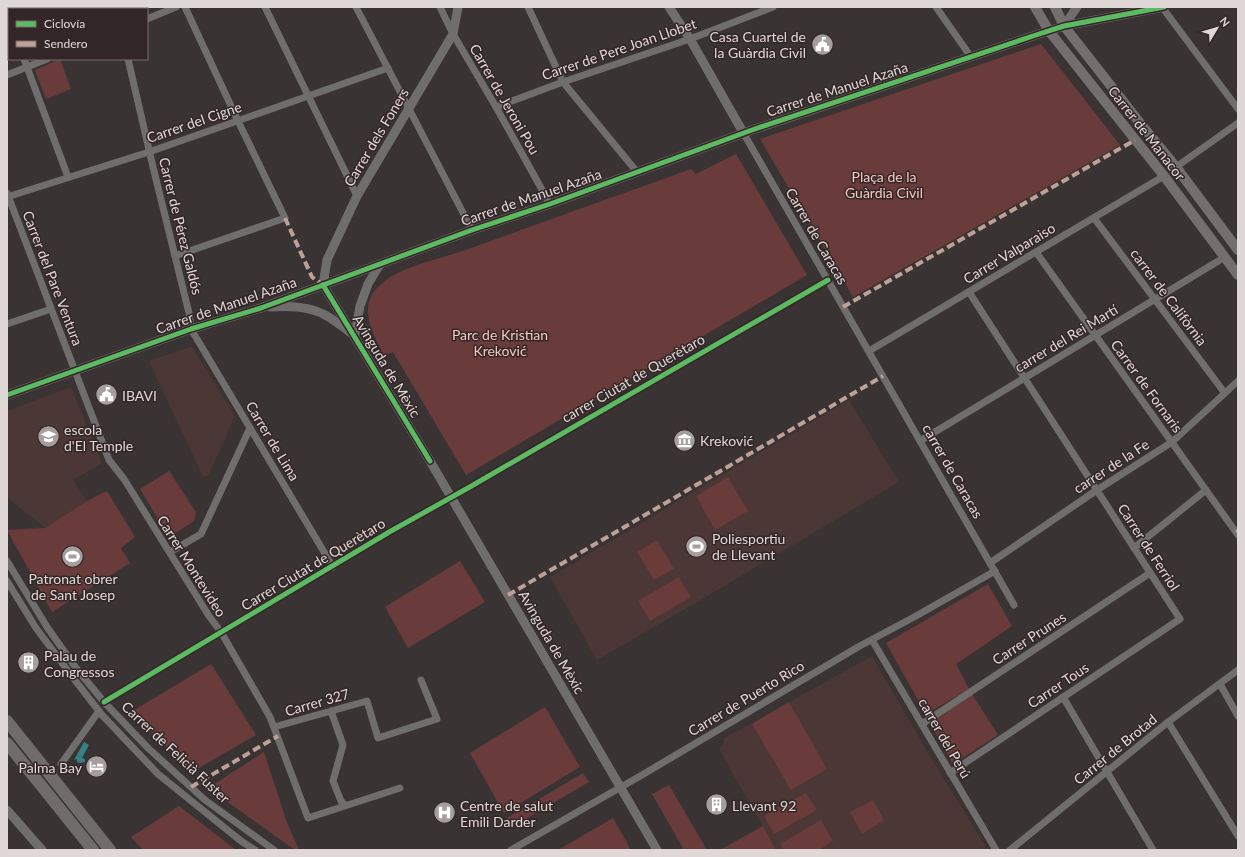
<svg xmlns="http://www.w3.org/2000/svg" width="1245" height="857" font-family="Lato,sans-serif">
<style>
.built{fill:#4a3736}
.green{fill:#693c3b}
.water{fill:#358184}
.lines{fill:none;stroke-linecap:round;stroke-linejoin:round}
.minor{stroke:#706d6d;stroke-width:7}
.tertiary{stroke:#706d6d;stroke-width:9}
.secondary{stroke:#736f6f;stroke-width:10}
.trunk{stroke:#706c6c;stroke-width:12}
.quiet{stroke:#bda197;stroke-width:4;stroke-dasharray:8 4;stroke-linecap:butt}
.cycleway-casing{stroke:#332626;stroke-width:8}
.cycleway{stroke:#5cba63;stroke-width:5}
.labels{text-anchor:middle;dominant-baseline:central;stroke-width:3;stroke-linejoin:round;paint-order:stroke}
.poi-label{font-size:14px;fill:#e0d7d7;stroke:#332626;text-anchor:start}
.street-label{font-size:14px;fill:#e0d7d7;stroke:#332626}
.park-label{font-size:14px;fill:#f5c8c5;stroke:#332626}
</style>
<rect width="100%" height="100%" fill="#3a3333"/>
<g class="built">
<polygon points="190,347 192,347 235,416 208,476 203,477 149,361"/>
<polygon points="71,387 102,463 73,480 87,501 45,528 7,497 7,411"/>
<polygon points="849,400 899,482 699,601 597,660 550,577"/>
<polygon points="872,656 928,753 988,850 776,850 719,749 724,743 723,739"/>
</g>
<g class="green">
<polygon points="12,7 105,7 106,9 13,9"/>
<polygon points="1041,44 1120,145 853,297 760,139"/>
<polygon points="60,59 71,89 46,99 35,70"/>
<path d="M736,154l71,121 -341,200 -73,-123 -9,4c-9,-19 -24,-43 -11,-63 6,-9 19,-18 29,-22 23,-10 48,-15 72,-24 72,-26 145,-52 217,-78l5,5z"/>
<polygon points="169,471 196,512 194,521 169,537 140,489"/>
<polygon points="728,477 748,511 715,530 696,496"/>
<polygon points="107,491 135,537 121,548 130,563 52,612 7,530 45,528 87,501"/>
<polygon points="657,540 674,569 654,580 637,552"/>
<polygon points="460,561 485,602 408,648 385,607"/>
<polygon points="679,577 691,597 650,621 638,601"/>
<polygon points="988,584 1012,626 956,664 969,689 926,714 886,643"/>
<polygon points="211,664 256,735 192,772 131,712"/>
<polygon points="972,694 998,735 953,764 930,724"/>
<polygon points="789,702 827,769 791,790 752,724"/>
<polygon points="545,707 580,767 504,813 470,753"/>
<polygon points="264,752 286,820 299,850 295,850 208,788"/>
<polygon points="583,773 589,782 512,827 507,818"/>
<polygon points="669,785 707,850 684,850 652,794"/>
<polygon points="806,793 817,810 774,834 764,816"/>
<polygon points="873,800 884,820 862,834 850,812"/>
<polygon points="179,806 236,850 143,850 131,837"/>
<polygon points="613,818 631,850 558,850"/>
<polygon points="821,820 833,841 819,850 784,850 780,844"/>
<polygon points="763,826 776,850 720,850"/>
</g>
<polygon class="water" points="84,742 89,745 82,758 85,759 85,762 80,763 77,762 77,759 74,760"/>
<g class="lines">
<g class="minor">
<polyline points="117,7 117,9"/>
<polyline points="265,7 357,196"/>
<polyline points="356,7 472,230"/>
<polyline points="440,7 453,34 496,107 550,204"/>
<polyline points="528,7 563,82 637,172"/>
<polyline points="936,7 971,57"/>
<polyline points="1162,7 1238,109"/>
<polyline points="7,12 9,18"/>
<polyline points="147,19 176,7"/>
<polyline points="24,59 68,177"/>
<polyline points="128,59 153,167 189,313 191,329 333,567"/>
<polyline points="7,75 47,59"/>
<polyline points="496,107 563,82 690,39 773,7"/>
<polyline points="744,134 1014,605"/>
<polyline points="1176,167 1238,123"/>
<polyline points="7,193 109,460 124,479 209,616 221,632 270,717 308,818 400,788"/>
<polyline points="7,197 149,152 388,68"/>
<polyline points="1094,218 1224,392"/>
<polyline points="1036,252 1238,535"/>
<polyline points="175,256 285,218 238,121 185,7"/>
<polyline points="7,324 51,309"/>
<polyline points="869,351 1164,176"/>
<polyline points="920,441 1225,257"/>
<polyline points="1134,548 1206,490"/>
<polyline points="170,552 201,534 250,428"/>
<polyline points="7,561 47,627 76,668 104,702 148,748 205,800 274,850"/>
<polyline points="990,563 1097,490 1172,442 1238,381"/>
<polyline points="7,581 36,628 74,679 102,715 158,774 241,841 255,850"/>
<polyline points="872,640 996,850"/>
<polyline points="1220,684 1238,716"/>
<polyline points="1063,697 1153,850"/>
<polyline points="104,702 391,531 468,488 828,280"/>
<polyline points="331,711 343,745 333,781 341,801 345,805"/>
<polyline points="1168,722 1238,836"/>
<polyline points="922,724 1150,573"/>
<polyline points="274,727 367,701 378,738 437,719 421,680"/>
<polyline points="61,764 99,711"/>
<polyline points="950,773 1180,619 969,292"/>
<polyline points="511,850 642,775 858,647 916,616 995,571"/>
<polyline points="1010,850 1168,722 1238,670"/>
</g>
<g class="tertiary">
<polyline points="669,7 690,39 744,134"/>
<polyline points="1064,26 1077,7"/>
<polyline points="323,285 430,461 657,850"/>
<polyline points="323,285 327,260 357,196 453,34 458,7"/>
<path d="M270,307c20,-1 40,-1 57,9 8,5 16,11 23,16"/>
<polyline points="355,335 360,306 368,284 380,264"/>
<polyline points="7,395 191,329 261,308 472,230 550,204 752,130 1039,34 1064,26 1164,7"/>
<polyline points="7,810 42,850"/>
</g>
<g class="secondary">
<polyline points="1035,7 1049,31 1164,176 1238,275"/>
<polyline points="1055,7 1064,26 1140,123 1176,167 1238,250"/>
</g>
<g class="trunk">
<polyline points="7,721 110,850"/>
<polyline points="7,743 93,850"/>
</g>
<g class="quiet">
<polyline points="285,218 312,277 323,285"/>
<polyline points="843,307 1135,140"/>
<polyline points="1236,532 1238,531"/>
<polyline points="508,595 883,376"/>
<polyline points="191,787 278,736"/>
</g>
<defs>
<g id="cycleway">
<polyline points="323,285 430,461"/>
<polyline points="7,395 191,329 261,308 472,230 550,204 752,130 1039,34 1064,26 1164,7"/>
<polyline points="104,702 391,531 468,488 828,280"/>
</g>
</defs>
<use href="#cycleway" class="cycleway-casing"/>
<use href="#cycleway" class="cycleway"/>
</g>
<defs>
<symbol id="civic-disc" viewBox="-11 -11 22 22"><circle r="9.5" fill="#a69e9e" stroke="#332626"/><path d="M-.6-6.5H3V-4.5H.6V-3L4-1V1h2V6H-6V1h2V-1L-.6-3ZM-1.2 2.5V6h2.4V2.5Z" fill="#fff"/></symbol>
<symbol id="school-disc" viewBox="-11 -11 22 22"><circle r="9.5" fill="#a69e9e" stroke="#332626"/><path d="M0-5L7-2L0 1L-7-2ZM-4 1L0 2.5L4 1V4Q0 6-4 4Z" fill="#fff"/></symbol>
<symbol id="museum-disc" viewBox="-11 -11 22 22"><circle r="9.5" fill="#a69e9e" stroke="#332626"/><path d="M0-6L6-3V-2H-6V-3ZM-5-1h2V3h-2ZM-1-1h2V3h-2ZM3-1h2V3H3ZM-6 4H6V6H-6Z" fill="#fff"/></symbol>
<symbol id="stadium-disc" viewBox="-11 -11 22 22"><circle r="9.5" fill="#a69e9e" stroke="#332626"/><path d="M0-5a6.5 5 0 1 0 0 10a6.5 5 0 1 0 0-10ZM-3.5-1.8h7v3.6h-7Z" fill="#fff"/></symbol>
<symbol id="building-disc" viewBox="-11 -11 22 22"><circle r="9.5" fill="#a69e9e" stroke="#332626"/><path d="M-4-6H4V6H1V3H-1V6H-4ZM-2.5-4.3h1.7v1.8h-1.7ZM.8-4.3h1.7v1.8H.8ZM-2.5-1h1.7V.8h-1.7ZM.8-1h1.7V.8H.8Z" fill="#fff"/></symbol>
<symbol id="hotel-disc" viewBox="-11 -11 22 22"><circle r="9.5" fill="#a69e9e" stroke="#332626"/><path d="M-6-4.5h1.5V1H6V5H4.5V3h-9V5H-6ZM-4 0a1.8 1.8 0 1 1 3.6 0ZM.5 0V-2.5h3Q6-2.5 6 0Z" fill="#fff"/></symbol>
<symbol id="hospital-disc" viewBox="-11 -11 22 22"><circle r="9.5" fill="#a69e9e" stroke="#332626"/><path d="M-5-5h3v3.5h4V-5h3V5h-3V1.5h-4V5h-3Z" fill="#fff"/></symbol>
</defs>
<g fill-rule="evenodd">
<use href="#civic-disc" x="810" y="32" width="25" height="25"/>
<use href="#civic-disc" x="94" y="382" width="25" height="25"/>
<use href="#school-disc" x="36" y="424" width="25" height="25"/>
<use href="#museum-disc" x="672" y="428" width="25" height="25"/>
<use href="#stadium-disc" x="684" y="534" width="25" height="25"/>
<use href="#stadium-disc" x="60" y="544" width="25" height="25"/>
<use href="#building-disc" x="16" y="650" width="25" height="25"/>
<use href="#hotel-disc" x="84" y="754" width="25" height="25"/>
<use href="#building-disc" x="704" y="792" width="25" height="25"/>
<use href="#hospital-disc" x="432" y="800" width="25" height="25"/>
</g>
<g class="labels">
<g class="poi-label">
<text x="806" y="36" text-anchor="end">Casa Cuartel de<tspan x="806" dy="16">la Guàrdia Civil</tspan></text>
<text x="122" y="395">IBAVI</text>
<text x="64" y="429">escola<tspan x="64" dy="16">d'El Temple</tspan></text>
<text x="700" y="440">Kreković</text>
<text x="712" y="538">Poliesportiu<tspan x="712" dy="16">de Llevant</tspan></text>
<text x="73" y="578" text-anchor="middle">Patronat obrer<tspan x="73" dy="16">de Sant Josep</tspan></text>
<text x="44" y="655">Palau de<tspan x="44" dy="16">Congressos</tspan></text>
<text x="82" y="767" text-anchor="end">Palma Bay</text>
<text x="460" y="805">Centre de salut<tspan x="460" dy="16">Emili Darder</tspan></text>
<text x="732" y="805">Llevant 92</text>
</g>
<g class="street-label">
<text transform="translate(619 49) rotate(-19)">Carrer de Pere Joan Llobet</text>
<text transform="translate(837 89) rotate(-18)">Carrer de Manuel Azaña</text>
<text transform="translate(505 99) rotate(60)">Carrer de Jeroni Pou</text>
<text transform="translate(194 122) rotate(-19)">Carrer del Cigne</text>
<text transform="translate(1147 133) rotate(52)">Carrer de Manacor</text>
<text transform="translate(376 137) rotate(-59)">Carrer dels Foners</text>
<text transform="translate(531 197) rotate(-19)">Carrer de Manuel Azaña</text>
<text transform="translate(181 226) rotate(76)">Carrer de Pérez Galdós</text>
<text transform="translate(817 236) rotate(60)">Carrer de Caracas</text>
<text transform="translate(1009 253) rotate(-31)">Carrer Valparaiso</text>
<text transform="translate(53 278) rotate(69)">Carrer del Pare Ventura</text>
<text transform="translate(1169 297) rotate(53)">carrer de Califòrnia</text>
<text transform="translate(226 305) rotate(-19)">Carrer de Manuel Azaña</text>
<text transform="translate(1066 338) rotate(-31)">carrer del Rei Martí</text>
<text transform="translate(387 366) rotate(59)">Avinguda de Mèxic</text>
<text transform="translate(633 378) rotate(-30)">carrer Ciutat de Querètaro</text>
<text transform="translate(1147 386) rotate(54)">Carrer de Fornaris</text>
<text transform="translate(273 441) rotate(59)">Carrer de Lima</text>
<text transform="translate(1111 466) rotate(-33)">carrer de la Fe</text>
<text transform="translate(953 471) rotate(60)">carrer de Caracas</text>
<text transform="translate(1149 547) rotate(57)">Carrer de Ferriol</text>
<text transform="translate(313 564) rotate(-31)">Carrer Ciutat de Querètaro</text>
<text transform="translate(192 566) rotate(58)">Carrer Montevideo</text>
<text transform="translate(1029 638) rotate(-33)">Carrer Prunes</text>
<text transform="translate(552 642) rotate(60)">Avinguda de Mèxic</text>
<text transform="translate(1058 685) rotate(-34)">Carrer Tous</text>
<text transform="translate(746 698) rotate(-31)">Carrer de Puerto Rico</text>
<text transform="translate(317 702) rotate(-16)">Carrer 327</text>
<text transform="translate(945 738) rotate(60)">carrer del Perú</text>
<text transform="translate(1115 749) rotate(-39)">Carrer de Brotad</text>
<text transform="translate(176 752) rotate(43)">Carrer de Felicià Fuster</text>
</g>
<g class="park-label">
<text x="884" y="176">Plaça de la<tspan x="884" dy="16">Guàrdia Civil</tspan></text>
<text x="500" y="334">Parc de Kristian<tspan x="500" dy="16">Kreković</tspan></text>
</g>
</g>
<rect width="1245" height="857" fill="none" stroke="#e0d7d7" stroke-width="16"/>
<rect x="8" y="8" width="140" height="52" fill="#332626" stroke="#786d6d"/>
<rect x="16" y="21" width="20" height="6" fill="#5cba63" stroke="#786d6d"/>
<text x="44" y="28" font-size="12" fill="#e0d7d7">Ciclovía</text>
<rect x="16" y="41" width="20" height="6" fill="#bda197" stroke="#786d6d"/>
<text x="44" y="48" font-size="12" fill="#e0d7d7">Sendero</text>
<g transform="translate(1217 28) rotate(52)" stroke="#332626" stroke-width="3" paint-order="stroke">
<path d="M0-3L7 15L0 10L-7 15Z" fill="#e0d7d7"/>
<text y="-6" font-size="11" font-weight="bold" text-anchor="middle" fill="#e0d7d7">N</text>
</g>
</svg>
